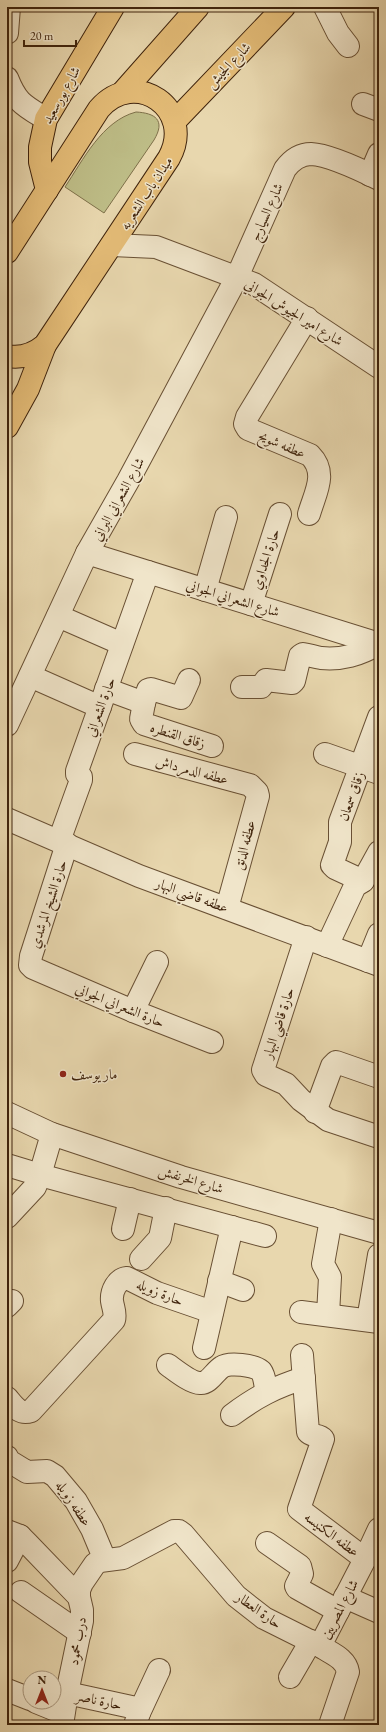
<svg xmlns="http://www.w3.org/2000/svg" width="386" height="1732" font-family="'EB Garamond',Amiri,serif">
<style>
.green{fill:#bdbc86;stroke:#7e7049}
.lines{fill:none;stroke-linecap:round;stroke-linejoin:round}
.minor-casing{stroke:#695034;stroke-width:24}
.major-casing{stroke:#3f230c;stroke-width:24}
.minor{stroke:#f0e5ca;stroke-width:22}
.major{stroke:#e4bc77;stroke-width:22}
.poi-dot{fill:#8f2418;stroke:#f0e5ca;stroke-width:1.5}
.labels{text-anchor:middle;dominant-baseline:central;stroke-width:3;stroke-linejoin:round;paint-order:stroke}
.street-label{font-size:14px;fill:#3f230c;stroke:#f0e5ca}
.poi-label{font-size:14px;fill:#3f230c;stroke:#f0e5ca;text-anchor:start}
</style>
<rect width="100%" height="100%" fill="#e8d7ae"/>
<filter id="stains"><feTurbulence type="fractalNoise" baseFrequency=".005" numOctaves="4"/><feColorMatrix values="0 0 0 0 .2 0 0 0 0 .09 0 0 0 0 .02 0 0 0 .5 -.17"/></filter>
<radialGradient id="worn" r=".72"><stop offset=".6" stop-color="#630" stop-opacity="0"/><stop offset="1" stop-color="#630" stop-opacity=".3"/></radialGradient>
<path class="green" d="M136,112c19,1 30,8 18,28l-50,73 -39,-26c18,-27 37,-66 71,-75z"/>
<g class="lines">
<defs>
<g id="minor">
<polyline points="325,7 338,33 348,46"/>
<polyline points="7,33 9,7"/>
<path d="M7,78c10,25 16,27 39,41"/>
<polyline points="363,104 379,110"/>
<polyline points="370,175 379,154"/>
<polyline points="112,245 156,247 254,284 379,367"/>
<path d="M307,318l-60,99 -2,7 3,5 62,26c18,18 5,38 -1,59"/>
<polyline points="87,553 379,644"/>
<polyline points="205,590 226,517"/>
<polyline points="251,604 280,514"/>
<polyline points="58,616 122,644"/>
<polyline points="30,676 100,707"/>
<path d="M242,687h19l5,-7 26,3 2,-2 6,-25 3,-2c6,1 12,3 18,4 21,2 38,-3 57,-14"/>
<polyline points="106,689 144,703 148,690 151,689 181,698 189,680"/>
<polyline points="144,703 141,719 144,724 212,746"/>
<path d="M7,725l80,-172 41,-72 109,-204 48,-108c6,-8 15,-15 26,-15 18,1 52,17 68,25"/>
<polyline points="135,754 250,785 257,792 258,796 227,908"/>
<polyline points="325,754 379,773"/>
<polyline points="7,819 139,876 379,965"/>
<polyline points="59,841 81,780 81,777 77,774 77,771 148,572"/>
<polyline points="67,844 31,956 30,965 33,968 133,1011 212,1042"/>
<polyline points="363,881 335,868 332,865 340,842 340,822 379,717"/>
<polyline points="306,937 263,1070 266,1075 286,1084 301,1100 328,1120 379,1137"/>
<polyline points="327,946 355,886 363,881 379,852"/>
<polyline points="368,961 379,934"/>
<polyline points="133,1011 157,962"/>
<polyline points="315,1112 332,1066 336,1062 379,1077"/>
<polyline points="7,1113 52,1134 181,1177 379,1233"/>
<polyline points="7,1165 40,1175 265,1236"/>
<polyline points="7,1217 35,1187 40,1175 52,1134"/>
<polyline points="123,1229 130,1199"/>
<polyline points="141,1259 160,1238 166,1208"/>
<polyline points="219,1281 243,1290"/>
<polyline points="7,1306 12,1301"/>
<polyline points="301,1312 379,1322"/>
<polyline points="328,1315 330,1277 323,1264 331,1219"/>
<polyline points="368,1320 379,1255"/>
<polyline points="204,1348 232,1227"/>
<path d="M302,1355l6,77c4,5 11,2 15,7l-24,70 66,50"/>
<path d="M168,1365c7,5 23,18 32,18 9,1 15,-12 22,-16 7,-5 32,-2 39,4 4,5 4,15 6,21"/>
<path d="M7,1398c7,8 12,17 24,13l83,-91c2,-7 -1,-12 -2,-19 -1,-10 5,-22 15,-23l30,15 55,19"/>
<path d="M232,1415c24,-18 43,-28 72,-37"/>
<polyline points="7,1457 9,1461 27,1472 47,1471 55,1476 76,1501 92,1529 105,1560"/>
<polyline points="7,1531 20,1536 27,1543 79,1597"/>
<polyline points="267,1543 300,1566 302,1574 296,1586 297,1588 338,1611"/>
<polyline points="7,1561 20,1536"/>
<polyline points="21,1592 80,1633"/>
<polyline points="345,1597 379,1612"/>
<polyline points="290,1677 311,1641"/>
<polyline points="7,1690 30,1699"/>
<polyline points="67,1693 136,1708 139,1713 135,1725"/>
<polyline points="36,1702 63,1713"/>
<polyline points="139,1713 159,1670"/>
<polyline points="62,1725 67,1693 82,1621 82,1610 79,1597 79,1590 82,1583 95,1564 100,1561 123,1558 174,1531 179,1531 183,1534 236,1596 264,1618 320,1646"/>
<path d="M330,1725l18,-53c-2,-14 -18,-19 -28,-26l45,-87 14,-30"/>
</g>
<g id="major">
<polyline points="122,93 198,7"/>
<polyline points="175,121 284,7"/>
<polyline points="47,190 40,162 40,147 46,119 113,7"/>
<path d="M7,252l92,-143c36,-42 97,0 70,49l-124,187c-11,9 -23,14 -38,11"/>
<polyline points="7,427 28,389 45,345"/>
</g>
</defs>
<use href="#minor" class="minor-casing"/>
<use href="#major" class="major-casing"/>
<use href="#minor" class="minor"/>
<use href="#major" class="major"/>
</g>
<circle class="poi-dot" cx="63" cy="1074" r="4"/>
<g class="labels">
<g class="street-label">
<text transform="translate(228 65) rotate(-46)">شارع الجيش</text>
<text transform="translate(61 95) rotate(-61)">شارع بورسعيد</text>
<text transform="translate(146 193) rotate(-57)">ميدان باب الشعريه</text>
<text transform="translate(266 212) rotate(-66)">شارع السيارج</text>
<text transform="translate(294 312) rotate(32)">شارع امير الجيوش الجواني</text>
<text transform="translate(282 444) rotate(23)">عطفه شويح</text>
<text transform="translate(118 499) rotate(-61)">شارع الشعراني البراني</text>
<text transform="translate(265 559) rotate(-72)">حارة الجداوي</text>
<text transform="translate(233 598) rotate(17)">شارع الشعراني الجواني</text>
<text transform="translate(100 707) rotate(-70)">حارة الشعراني</text>
<text transform="translate(178 735) rotate(18)">زقاق القنطره</text>
<text transform="translate(192 770) rotate(15)">عطفه الدمرداش</text>
<text transform="translate(351 796) rotate(-70)">زقاق سمعان</text>
<text transform="translate(244 845) rotate(-75)">عطفه الدنق</text>
<text transform="translate(192 895) rotate(20)">عطفه قاضي البهار</text>
<text transform="translate(48 904) rotate(-72)">حارة الشيخ المرشدي</text>
<text transform="translate(120 1005) rotate(22)">حارة الشعراني الجواني</text>
<text transform="translate(278 1023) rotate(-72)">حارة قاضي البهار</text>
<text transform="translate(191 1179) rotate(17)">شارع الخرنفش</text>
<text transform="translate(160 1292) rotate(22)">حارة زويله</text>
<text transform="translate(74 1503) rotate(56)">عطفه زويله</text>
<text transform="translate(332 1534) rotate(37)">عطفه الكنيسه</text>
<text transform="translate(339 1609) rotate(-62)">شارع المصريين</text>
<text transform="translate(259 1610) rotate(35)">حارة العطار</text>
<text transform="translate(77 1641) rotate(-80)">درب محمود</text>
<text transform="translate(99 1700) rotate(12)">حارة ناصر</text>
</g>
<g class="poi-label">
<text x="71" y="1074">مار يوسف</text>
</g>
</g>
<rect width="386" height="1732" fill="none" stroke="#e8d7ae" stroke-width="24"/>
<rect x="8" y="8" width="370" height="1716" fill="none" stroke="#3f230c" stroke-width="2"/>
<rect x="12" y="12" width="362" height="1708" fill="none" stroke="#3f230c"/>
<g transform="translate(42 1690)"><circle r="19" fill="#f0e5ca" stroke="#a9977e"/>
<path d="M0-3L7 15L0 10L-7 15Z" fill="#8f2418"/>
<text y="-6" font-size="11" font-weight="bold" text-anchor="middle" fill="#3f230c">N</text>
</g>
<path d="M24 40v6h52v-6" fill="none" stroke="#3f230c" stroke-width="2"/>
<text x="30" y="40" font-size="12" fill="#3f230c" stroke="#f0e5ca" stroke-width="3" paint-order="stroke">20 m</text>
<rect width="100%" height="100%" filter="url(#stains)"/>
<rect width="100%" height="100%" fill="url(#worn)"/>
</svg>
